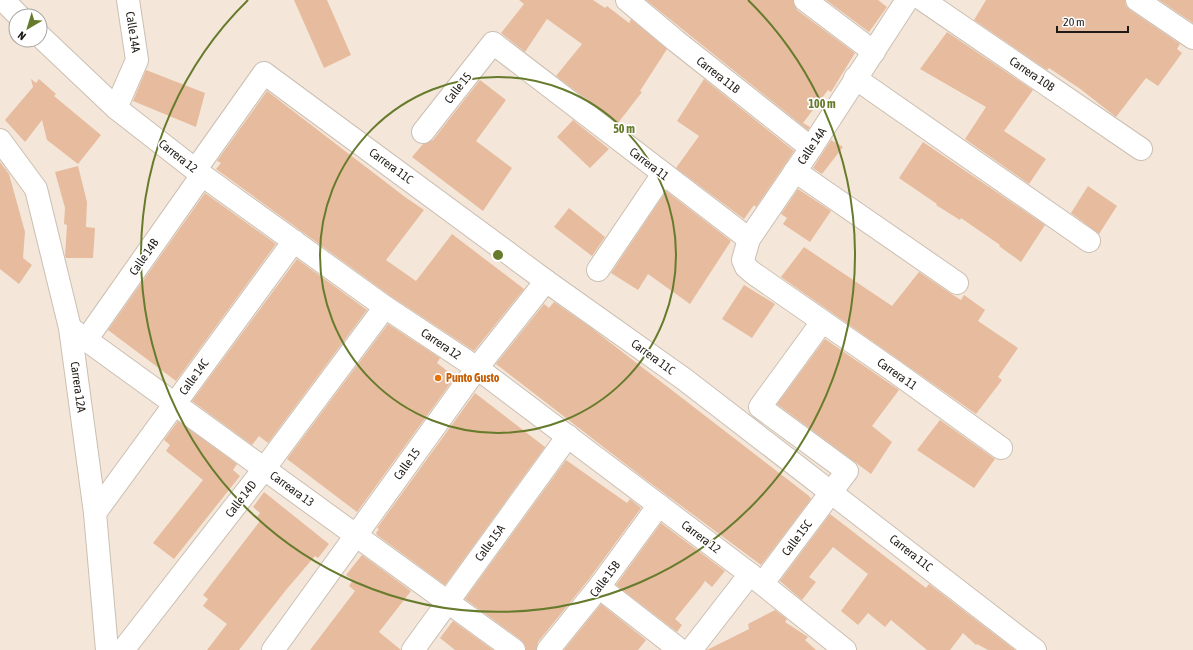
<svg xmlns="http://www.w3.org/2000/svg" width="1193" height="650" font-family="'Asap Condensed',sans-serif">
<style>
.building{fill:#e7bb9e}
.lines{fill:none;stroke-linecap:round;stroke-linejoin:round}
.minor-casing{stroke:#cbbfb2;stroke-width:24}
.minor{stroke:#fff;stroke-width:22}
.ring{fill:none;stroke:#667b2c;stroke-width:2}
.food-dot{fill:#e8710a;stroke:#fff;stroke-width:1.5}
.labels{text-anchor:middle;dominant-baseline:central;stroke-width:3.5;stroke-linejoin:round;paint-order:stroke}
.street-label{font-size:12px;fill:#1d1914;stroke:#fff}
.food-label{font-size:12px;font-weight:bold;fill:#c56008;stroke:#fff;text-anchor:start}
.centre{fill:#667b2c;stroke:#fff;stroke-width:2}
.ring-label{font-size:12px;text-anchor:middle;font-weight:bold;fill:#667b2c;stroke:#fff;stroke-width:3.5;stroke-linejoin:round;paint-order:stroke}
</style>
<rect width="100%" height="100%" fill="#f4e7d9"/>
<g class="building">
<polygon points="294,0 327,0 351,55 324,68"/>
<polygon points="519,0 593,0 605,8 607,6 629,23 631,19 667,49 640,91 642,92 618,123 556,76 582,44 547,19 525,52 501,33 524,4"/>
<polygon points="646,0 793,0 797,10 855,53 831,92 828,90 803,123 810,127 808,130"/>
<polygon points="826,0 878,0 887,7 869,32"/>
<polygon points="986,0 1125,0 1126,6 1130,10 1180,44 1177,49 1182,53 1158,86 1146,78 1116,117 1079,88 1049,68 1047,70 974,20"/>
<polygon points="1159,0 1193,0 1193,23"/>
<polygon points="947,32 1033,90 1004,131 1046,159 1029,184 965,139 986,107 920,69"/>
<polygon points="146,70 205,93 196,127 133,101"/>
<polygon points="31,79 36,83 39,79 56,94 54,96 101,135 78,164 47,140 42,120 25,142 5,120 33,87"/>
<polygon points="704,79 794,151 756,207 754,205 744,219 676,168 699,136 677,121"/>
<polygon points="480,80 506,100 476,141 512,168 483,211 412,157 423,144 433,140"/>
<polygon points="267,91 405,197 424,210 386,260 416,281 452,234 524,289 474,351 392,297 216,169 221,163 217,161"/>
<polygon points="573,120 609,149 590,168 557,137"/>
<polygon points="831,140 843,147 822,174 813,168"/>
<polygon points="923,142 1045,225 1021,262 999,246 1000,245 961,218 960,220 936,205 937,204 899,178"/>
<polygon points="0,162 9,174 25,232 23,258 32,265 19,284 0,269"/>
<polygon points="78,166 87,202 86,227 95,228 93,258 66,258 65,256 67,225 64,224 65,208 55,172"/>
<polygon points="1088,186 1117,206 1099,234 1071,213"/>
<polygon points="798,189 831,211 810,242 783,224 787,218 781,214"/>
<polygon points="666,191 731,241 690,304 648,274 638,290 611,273"/>
<polygon points="205,193 276,244 176,381 108,330"/>
<polygon points="569,208 605,237 592,256 554,227"/>
<polygon points="804,247 892,306 919,272 950,293 961,300 964,295 985,310 978,321 1018,348 998,377 1002,380 976,414 781,277"/>
<polygon points="297,259 367,310 268,443 259,436 252,445 192,401"/>
<polygon points="744,285 775,304 752,338 722,319"/>
<polygon points="554,302 590,327 809,496 811,499 761,565 641,476 496,364 544,304 549,308"/>
<polygon points="388,324 440,358 437,363 455,377 357,512 287,459"/>
<polygon points="825,339 899,390 872,426 892,442 871,474 777,404"/>
<polygon points="475,393 545,447 445,585 377,535 376,533 379,529 377,528"/>
<polygon points="940,420 995,459 974,488 917,450"/>
<polygon points="178,421 237,464 233,470 240,476 174,559 153,543 203,480 166,451 170,445 164,440"/>
<polygon points="566,460 627,503 630,499 641,508 589,579 538,642 536,650 526,650 525,645 521,640 465,599"/>
<polygon points="264,492 329,544 318,558 315,556 286,590 239,650 207,650 227,624 203,606 208,599 203,595 260,521 256,518 260,513 253,507"/>
<polygon points="830,514 926,588 929,584 1015,650 988,650 977,644 976,645 963,633 950,650 927,650 891,620 885,627 868,613 858,625 841,611 868,574 833,547 809,577 816,582 802,600 780,581"/>
<polygon points="661,523 725,571 712,587 705,581 701,587 675,619 682,625 677,632 616,585"/>
<polygon points="362,555 411,591 379,632 401,650 310,650 355,591 349,586 353,580 346,575"/>
<polygon points="601,604 646,640 638,650 564,650"/>
<polygon points="775,610 787,619 785,622 808,637 805,640 816,650 707,650 749,629 748,624"/>
<polygon points="453,621 493,650 455,650 440,638"/>
</g>
<g class="lines">
<defs>
<g id="minor">
<polyline points="3,0 19,16"/>
<polyline points="627,0 676,41 811,148"/>
<polyline points="805,0 874,52"/>
<polyline points="907,0 811,148 749,239 743,260 746,267 753,273 894,371 1001,448"/>
<polyline points="923,0 1141,149"/>
<polyline points="1137,0 1193,38"/>
<polyline points="40,36 116,108 202,175 385,307 477,368 750,574 845,650"/>
<polyline points="855,78 1089,241"/>
<polyline points="116,108 137,60 128,0"/>
<polyline points="423,132 493,43 749,239"/>
<polyline points="0,140 36,189 70,328 95,513 107,650"/>
<polyline points="196,169 264,73 546,281 684,379 1035,650"/>
<polyline points="795,171 957,283"/>
<polyline points="598,270 663,174"/>
<polyline points="70,328 514,650"/>
<polyline points="86,340 202,175"/>
<polyline points="95,513 294,241"/>
<polyline points="763,583 847,471 760,407 822,322"/>
<polyline points="599,587 680,650"/>
<polyline points="123,650 264,469 385,307"/>
<polyline points="273,650 477,368 546,281"/>
<polyline points="413,650 568,436"/>
<polyline points="548,650 599,587 659,505"/>
<polyline points="691,650 750,574"/>
</g>
</defs>
<use href="#minor" class="minor-casing"/>
<use href="#minor" class="minor"/>
</g>
<g class="ring">
<circle cx="498" cy="255" r="178"/>
<path d="M748 0A357 357 0 1 1 248 0"/>
</g>
<circle class="food-dot" cx="438" cy="378" r="4"/>
<g class="labels">
<g class="street-label">
<text transform="translate(133 32) rotate(81)">Calle 14A</text>
<text transform="translate(1032 74) rotate(34)">Carrera 10B</text>
<text transform="translate(718 75) rotate(38)">Carrera 11B</text>
<text transform="translate(458 88) rotate(-52)">Calle 15</text>
<text transform="translate(812 146) rotate(-56)">Calle 14A</text>
<text transform="translate(178 156) rotate(38)">Carrera 12</text>
<text transform="translate(649 164) rotate(37)">Carrera 11</text>
<text transform="translate(391 166) rotate(36)">Carrera 11C</text>
<text transform="translate(144 257) rotate(-55)">Calle 14B</text>
<text transform="translate(441 344) rotate(34)">Carrera 12</text>
<text transform="translate(653 357) rotate(36)">Carrera 11C</text>
<text transform="translate(897 374) rotate(35)">Carrera 11</text>
<text transform="translate(194 377) rotate(-54)">Calle 14C</text>
<text transform="translate(78 387) rotate(82)">Carrera 12A</text>
<text transform="translate(407 464) rotate(-54)">Calle 15</text>
<text transform="translate(292 489) rotate(36)">Carreara 13</text>
<text transform="translate(241 499) rotate(-52)">Calle 14D</text>
<text transform="translate(701 537) rotate(37)">Carrera 12</text>
<text transform="translate(797 538) rotate(-53)">Calle 15C</text>
<text transform="translate(490 543) rotate(-54)">Calle 15A</text>
<text transform="translate(911 553) rotate(38)">Carrera 11C</text>
<text transform="translate(605 579) rotate(-53)">Calle 15B</text>
</g>
<g class="food-label">
<text x="446" y="378">Punto Gusto</text>
</g>
</g>
<circle cx="498" cy="255" r="6" class="centre"/>
<g class="ring-label">
<text x="822" y="108">100 m</text>
<text x="624" y="133">50 m</text>
</g>
<g transform="translate(28 28) rotate(218)"><circle r="19" fill="#ffffff" stroke="#a5a3a1"/>
<path d="M0-3L7 15L0 10L-7 15Z" fill="#667b2c"/>
<text y="-6" font-size="11" font-weight="bold" text-anchor="middle" fill="#1d1914">N</text>
</g>
<path d="M1057 26v6h71v-6" fill="none" stroke="#1d1914" stroke-width="2"/>
<text x="1063" y="26" font-size="12" fill="#1d1914" stroke="#ffffff" stroke-width="3" paint-order="stroke">20 m</text>
</svg>
